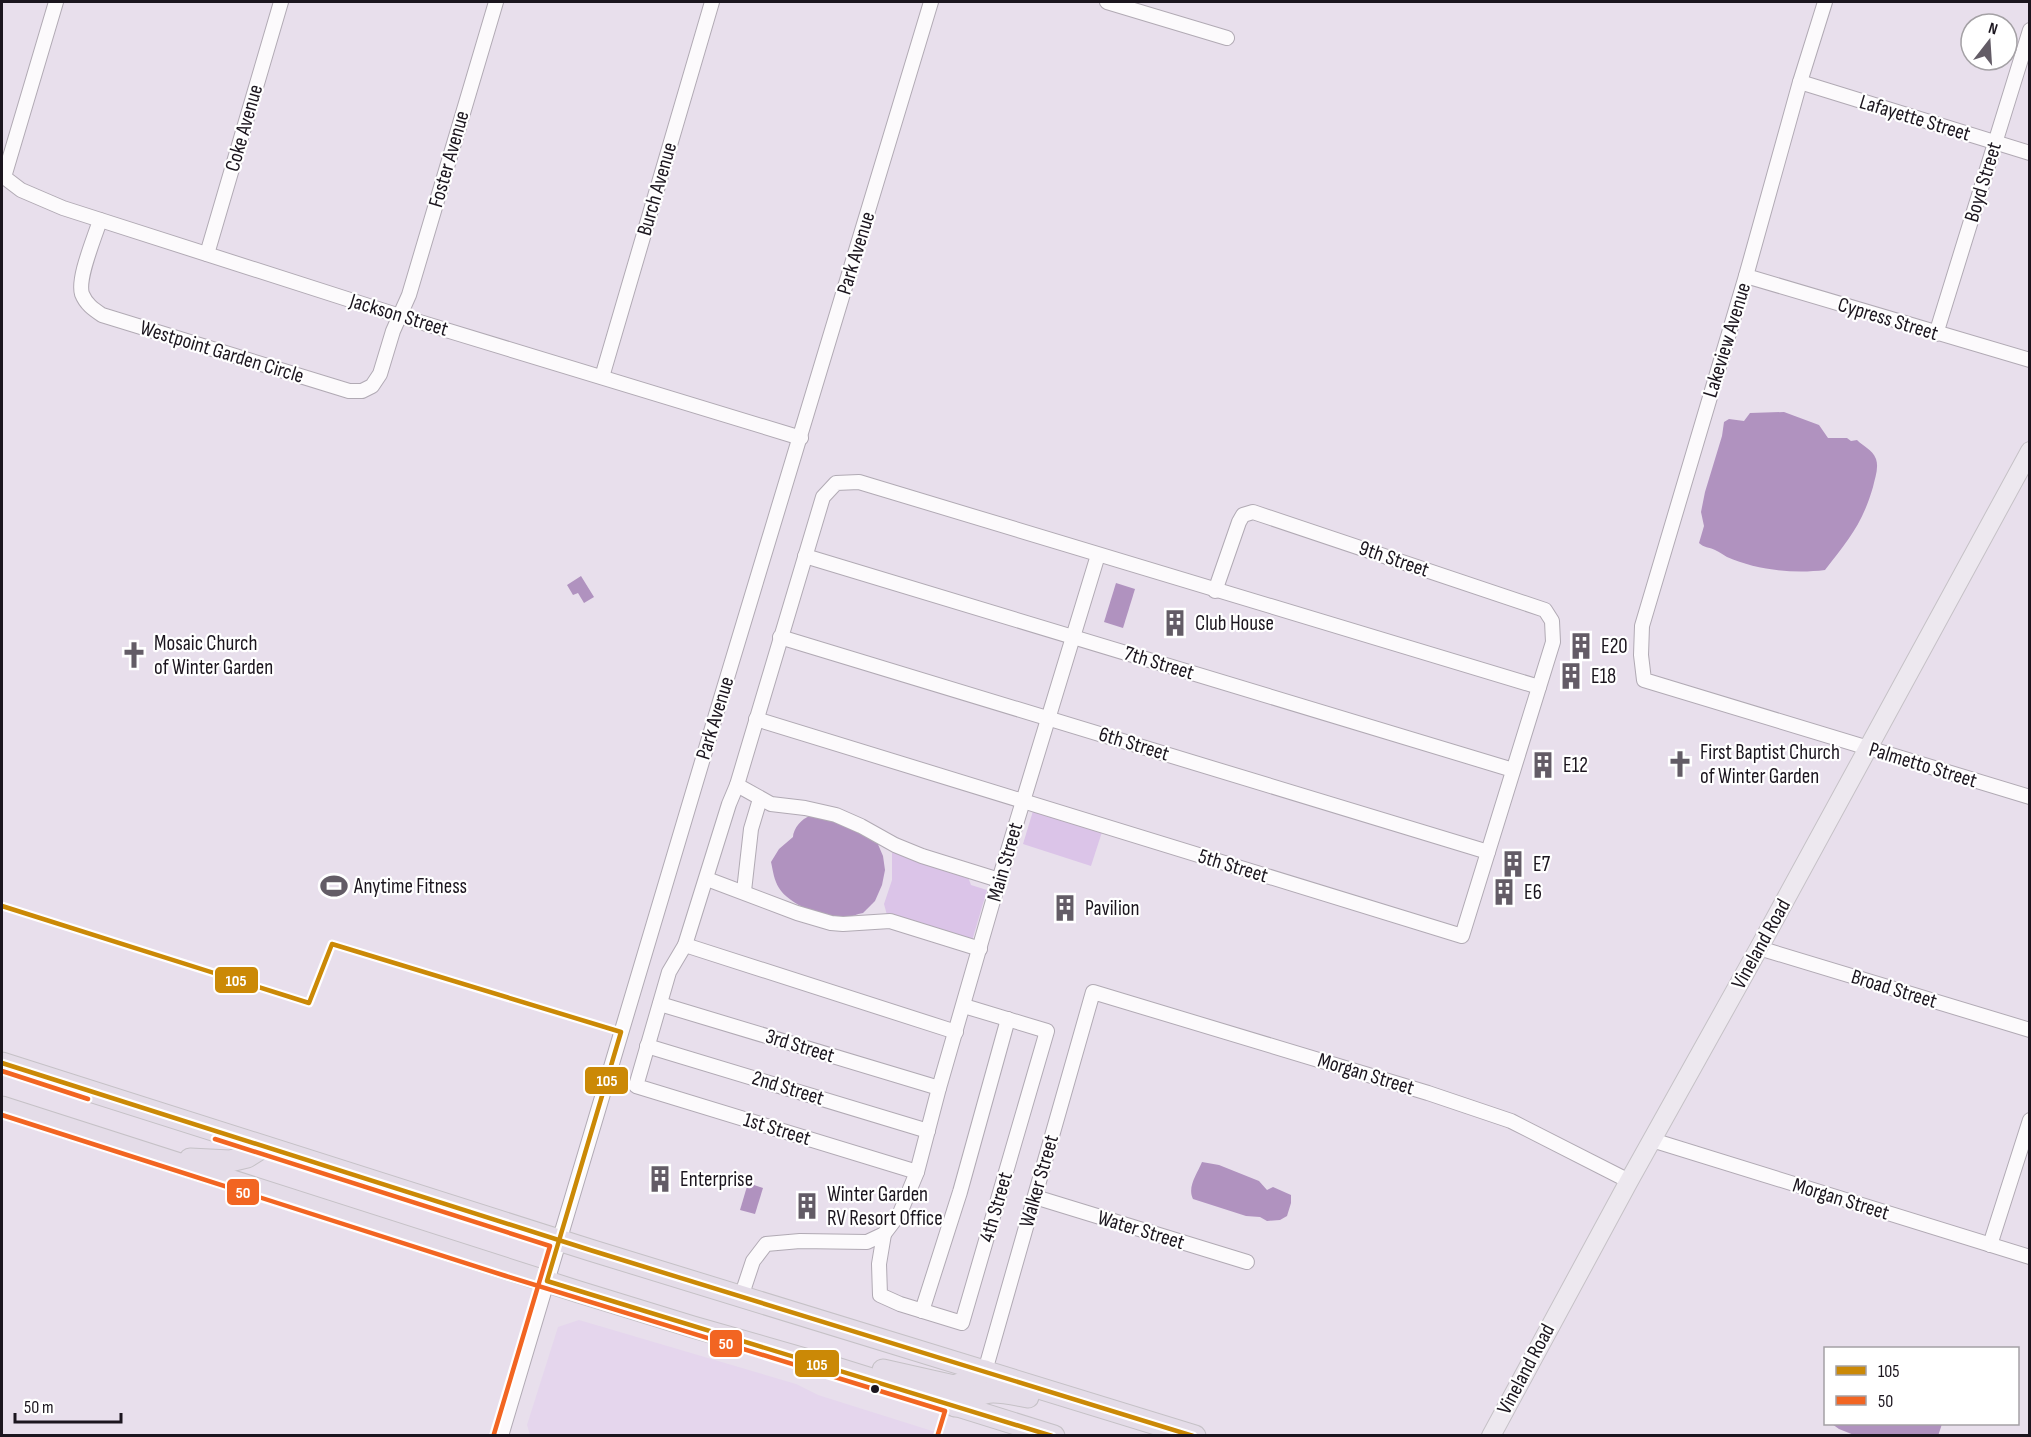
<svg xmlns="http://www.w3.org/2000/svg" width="2031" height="1437" font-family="'Sofia Sans Condensed',sans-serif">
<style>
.built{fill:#e5d6ed}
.green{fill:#dbc4e8}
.water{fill:#b092bf}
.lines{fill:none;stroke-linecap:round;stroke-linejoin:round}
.minor-casing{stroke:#b1aab4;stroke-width:16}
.major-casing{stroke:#c5c1c6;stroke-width:20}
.highway-casing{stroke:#c5c1c6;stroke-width:23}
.minor{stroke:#fcfafc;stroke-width:14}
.major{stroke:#ede8ef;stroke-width:18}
.highway{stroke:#e4dce8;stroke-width:21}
.bus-1-casing{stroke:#fff;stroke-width:9}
.bus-2-casing{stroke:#fff;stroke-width:9}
.bus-1{stroke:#cb8906;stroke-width:4.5}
.bus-2{stroke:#f26522;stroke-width:4.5}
.bus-dot{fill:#1b151e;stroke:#fff;stroke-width:2}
.labels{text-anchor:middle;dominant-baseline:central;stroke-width:4.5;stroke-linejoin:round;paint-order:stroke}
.street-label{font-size:21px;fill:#1b151e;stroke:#fff}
.poi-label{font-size:21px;fill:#1b151e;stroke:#fff;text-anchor:start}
.line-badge{stroke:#fff;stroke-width:2}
.badge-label{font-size:16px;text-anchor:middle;font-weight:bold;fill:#fff}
</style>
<rect width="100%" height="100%" fill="#e8dfec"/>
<polygon class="built" points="579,1320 796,1384 818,1395 945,1435 530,1435 527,1425 558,1327"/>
<g class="green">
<polygon points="1033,811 1102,832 1091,866 1023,844"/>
<polygon points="892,852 968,877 971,885 987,890 972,941 887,915 884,904 892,880"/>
</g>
<g class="water">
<path d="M1784,412l35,13 9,13h19l4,3 6,-1c7,7 15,9 19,19 3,9 -1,19 -3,28 -11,38 -25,53 -48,83 -31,4 -69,0 -98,-13 -4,-2 -7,-5 -12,-7 -6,-3 -11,-2 -16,-7l5,-17 -3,-14 4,-20 17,-56 2,-14 5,-3 15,2 6,-8z"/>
<polygon points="581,576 594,597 584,603 578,593 573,595 567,585"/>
<polygon points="1116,583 1135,589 1123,628 1104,622"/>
<path d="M810,816l34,7 33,19 6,14 2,14 -3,15 -7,16 -12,12c-6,1 -12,4 -18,5 -19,1 -56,-13 -66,-30 -5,-8 -6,-17 -8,-26l8,-13 14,-12c0,-8 9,-19 17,-21z"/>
<path d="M1202,1162l17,3 40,16 8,9 6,-3 18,8v8l-4,13 -7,4 -13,1 -7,-4 -14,-1 -53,-17c-6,-12 4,-25 9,-37z"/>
<polygon points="748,1183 763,1188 755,1214 740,1210"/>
<polygon points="1832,1424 1942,1424 1938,1436 1854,1435 1839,1429"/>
</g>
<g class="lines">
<defs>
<g id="minor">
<polyline points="56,2 4,177 21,190 63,208 400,316 801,438"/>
<polyline points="1107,2 1227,38"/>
<polyline points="1825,2 1800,82 1746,276 1642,626 1641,655 1644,680 2030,797"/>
<polyline points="1800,82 2030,153"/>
<path d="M100,220c-5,17 -23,58 -18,74 4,10 11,15 20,21l247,76h13l10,-5 8,-12 13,-43 16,-36 87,-293"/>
<polyline points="207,254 281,2"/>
<polyline points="1746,276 2030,360"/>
<polyline points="1936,334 2030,30"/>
<polyline points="602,377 712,2"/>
<polyline points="805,556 1513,770"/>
<polyline points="780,637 1488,852"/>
<polyline points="756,719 1462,936 1553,642 1552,621 1545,610 1253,512 1243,515 1239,522 1215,591"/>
<polyline points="737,785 729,804 685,945 669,972 636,1086 917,1172"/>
<polyline points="707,879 797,913 831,923 843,924 890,921 980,949"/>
<polyline points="999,880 922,856 895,845 861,826 836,815 805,808 771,804 737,785 823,497 836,483 859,482 1539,687"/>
<polyline points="744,891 751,829 760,799"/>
<polyline points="685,945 956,1032"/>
<polyline points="1759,948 2030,1030"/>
<polyline points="660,1004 939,1088"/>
<polyline points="647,1046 928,1131"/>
<polyline points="1652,1140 2030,1257"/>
<polyline points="1035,1197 1247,1262"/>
<polyline points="884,1234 879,1264 880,1295 900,1304 962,1323 1047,1031 964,1006"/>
<polyline points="1990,1245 2030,1120"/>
<polyline points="741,1297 753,1261 766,1244 800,1241 867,1242 884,1234 900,1213 917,1172 939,1088 999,880 1098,555"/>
<polyline points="922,1311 960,1192 1008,1019"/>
<polyline points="985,1371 1093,992 1428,1093 1511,1121 1629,1181"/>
<polyline points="501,1436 721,698 931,2"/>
</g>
<polyline id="major" points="1491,1436 1629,1181 1759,948 2030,451"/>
<g id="highway">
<polyline points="2,1063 590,1250 1195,1436"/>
<polyline points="2,1107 579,1292 693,1327 833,1367 1054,1436"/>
<polyline points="190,1159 230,1161 247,1157 263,1147"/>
<polyline points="883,1370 954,1386 970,1380 985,1371"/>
<path d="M955,1406c34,-18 36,-16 73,-9"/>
</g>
</defs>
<use href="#minor" class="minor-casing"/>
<use href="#major" class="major-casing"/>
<use href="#highway" class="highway-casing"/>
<use href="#minor" class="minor"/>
<use href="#major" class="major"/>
<use href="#highway" class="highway"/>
<defs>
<g id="bus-1">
<polyline points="2,906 309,1003 332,944 621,1032 547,1281 1052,1436"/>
<polyline points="2,1063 590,1250 1193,1436"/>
</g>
<g id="bus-2">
<polyline points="2,1071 88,1099"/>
<polyline points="2,1115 506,1276 945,1411 938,1434"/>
<polyline points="215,1139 550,1246 494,1434"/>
</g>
</defs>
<use href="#bus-1" class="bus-1-casing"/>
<use href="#bus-2" class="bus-2-casing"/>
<use href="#bus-1" class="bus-1"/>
<use href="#bus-2" class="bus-2"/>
</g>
<defs>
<symbol id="building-bare" viewBox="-9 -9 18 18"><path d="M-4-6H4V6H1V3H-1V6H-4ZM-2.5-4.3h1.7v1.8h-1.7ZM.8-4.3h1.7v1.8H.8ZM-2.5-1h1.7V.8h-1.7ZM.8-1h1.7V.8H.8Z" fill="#635c66" stroke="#fff" stroke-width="2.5" paint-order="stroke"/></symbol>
<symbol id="church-bare" viewBox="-9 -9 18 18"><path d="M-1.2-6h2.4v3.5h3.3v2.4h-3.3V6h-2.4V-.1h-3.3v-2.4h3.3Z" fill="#635c66" stroke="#fff" stroke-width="2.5" paint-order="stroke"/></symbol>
<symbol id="stadium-bare" viewBox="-9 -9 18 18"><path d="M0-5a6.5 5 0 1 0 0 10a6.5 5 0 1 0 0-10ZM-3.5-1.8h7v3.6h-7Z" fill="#635c66" stroke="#fff" stroke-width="2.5" paint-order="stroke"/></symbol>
</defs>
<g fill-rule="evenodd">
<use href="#building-bare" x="1156" y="604" width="38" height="38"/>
<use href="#building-bare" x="1562" y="627" width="38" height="38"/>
<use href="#church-bare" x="115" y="636" width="38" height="38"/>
<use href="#building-bare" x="1552" y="657" width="38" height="38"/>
<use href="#church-bare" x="1661" y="745" width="38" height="38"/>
<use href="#building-bare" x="1524" y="746" width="38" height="38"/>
<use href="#building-bare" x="1494" y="845" width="38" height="38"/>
<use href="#stadium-bare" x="315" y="867" width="38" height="38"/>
<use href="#building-bare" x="1485" y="873" width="38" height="38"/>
<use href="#building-bare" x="1046" y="889" width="38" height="38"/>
<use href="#building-bare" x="641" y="1160" width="38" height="38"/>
<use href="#building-bare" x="788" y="1187" width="38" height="38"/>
</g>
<circle class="bus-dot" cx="875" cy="1389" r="5"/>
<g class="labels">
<g class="street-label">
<text transform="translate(1915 118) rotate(17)">Lafayette Street</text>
<text transform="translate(244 128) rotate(-74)">Coke Avenue</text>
<text transform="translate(449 159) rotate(-74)">Foster Avenue</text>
<text transform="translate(1983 182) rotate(-73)">Boyd Street</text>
<text transform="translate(657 189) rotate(-74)">Burch Avenue</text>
<text transform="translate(856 253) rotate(-73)">Park Avenue</text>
<text transform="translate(399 315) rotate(17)">Jackson Street</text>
<text transform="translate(1888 319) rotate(17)">Cypress Street</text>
<text transform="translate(1727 340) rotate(-73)">Lakeview Avenue</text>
<text transform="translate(222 352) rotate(17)">Westpoint Garden Circle</text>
<text transform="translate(1394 559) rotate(19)">9th Street</text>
<text transform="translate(1159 663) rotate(17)">7th Street</text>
<text transform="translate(715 718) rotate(-73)">Park Avenue</text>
<text transform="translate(1134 744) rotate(17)">6th Street</text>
<text transform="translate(1923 765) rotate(17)">Palmetto Street</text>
<text transform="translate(1005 862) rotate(-74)">Main Street</text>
<text transform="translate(1233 866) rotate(17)">5th Street</text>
<text transform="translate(1761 944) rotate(-61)">Vineland Road</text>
<text transform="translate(1894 989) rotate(17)">Broad Street</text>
<text transform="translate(800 1046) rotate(17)">3rd Street</text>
<text transform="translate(1366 1074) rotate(17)">Morgan Street</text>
<text transform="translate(788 1088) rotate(17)">2nd Street</text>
<text transform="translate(777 1129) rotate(17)">1st Street</text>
<text transform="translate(1039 1181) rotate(-74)">Walker Street</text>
<text transform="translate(1841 1199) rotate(17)">Morgan Street</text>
<text transform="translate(996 1207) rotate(-74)">4th Street</text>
<text transform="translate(1141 1230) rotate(17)">Water Street</text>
<text transform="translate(1526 1369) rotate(-62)">Vineland Road</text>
</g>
<g class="poi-label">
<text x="1195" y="623">Club House</text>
<text x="154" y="643">Mosaic Church<tspan x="154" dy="24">of Winter Garden</tspan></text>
<text x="1601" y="646">E20</text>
<text x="1591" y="676">E18</text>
<text x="1700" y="752">First Baptist Church<tspan x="1700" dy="24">of Winter Garden</tspan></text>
<text x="1563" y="765">E12</text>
<text x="1533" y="864">E7</text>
<text x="354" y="886">Anytime Fitness</text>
<text x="1524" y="892">E6</text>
<text x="1085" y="908">Pavilion</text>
<text x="680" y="1179">Enterprise</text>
<text x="827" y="1194">Winter Garden<tspan x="827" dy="24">RV Resort Office</tspan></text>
</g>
</g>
<g class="line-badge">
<rect x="214" y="966" width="45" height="28" rx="6" fill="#cb8906"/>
<rect x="584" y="1066" width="45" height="29" rx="6" fill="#cb8906"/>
<rect x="226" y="1178" width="34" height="28" rx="6" fill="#f26522"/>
<rect x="709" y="1329" width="34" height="29" rx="6" fill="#f26522"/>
<rect x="794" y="1349" width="46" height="29" rx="6" fill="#cb8906"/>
</g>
<g class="badge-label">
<text x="236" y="986">105</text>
<text x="607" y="1086">105</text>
<text x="243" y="1198">50</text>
<text x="726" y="1349">50</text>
<text x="817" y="1370">105</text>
</g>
<rect width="2031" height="1437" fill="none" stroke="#1b151e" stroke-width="6"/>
<rect x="1824" y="1347" width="195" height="78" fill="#ffffff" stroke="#a4a1a5" stroke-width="1.5"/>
<rect x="1836" y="1366" width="30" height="9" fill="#cb8906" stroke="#a4a1a5" stroke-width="1.5"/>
<text x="1878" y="1377" font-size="18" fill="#1b151e">105</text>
<rect x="1836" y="1396" width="30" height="9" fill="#f26522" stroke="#a4a1a5" stroke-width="1.5"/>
<text x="1878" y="1407" font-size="18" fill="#1b151e">50</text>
<g transform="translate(1989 42) rotate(17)"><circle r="28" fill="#ffffff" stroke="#a4a1a5" stroke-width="1.5"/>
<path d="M0-4.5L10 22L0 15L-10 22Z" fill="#635c66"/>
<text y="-9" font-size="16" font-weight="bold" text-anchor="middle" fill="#1b151e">N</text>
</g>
<path d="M15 1413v9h106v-9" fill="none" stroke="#1b151e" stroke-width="3"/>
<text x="24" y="1413" font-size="18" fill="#1b151e" stroke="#ffffff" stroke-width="4.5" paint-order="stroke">50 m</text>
</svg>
